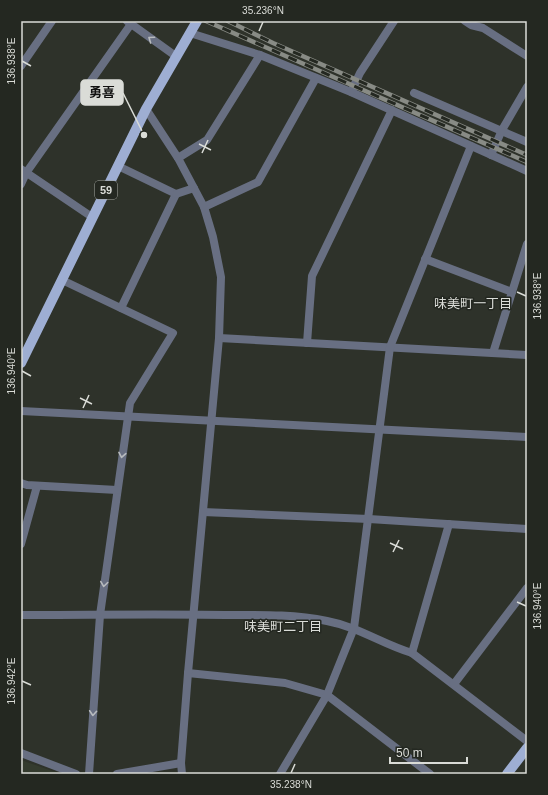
<svg xmlns="http://www.w3.org/2000/svg" width="548" height="795" font-family="Helvetica,'Noto Sans JP',sans-serif">
<style>
.built{fill:#343b2e}
.lines{fill:none;stroke-linecap:round;stroke-linejoin:round}
.minor{stroke:#686f82;stroke-width:8}
.tertiary{stroke:#686f82;stroke-width:8}
.primary{stroke:#9eaed3;stroke-width:10}
.rail-casing{stroke:#888b85;stroke-width:4.5}
.rail{stroke:#242821;stroke-width:3;stroke-dasharray:9;stroke-linecap:butt}
.oneway{stroke:#b8bbbe}
.ticks{fill:none;stroke:#dadcd7;stroke-width:1.5}
.labels{text-anchor:middle;dominant-baseline:central;stroke-width:3;stroke-linejoin:round;paint-order:stroke}
.shield{fill:#242821;stroke:#a3a6a0;stroke-width:1}
.shield-label{font-size:11px;font-weight:bold;fill:#dadcd7}
.neighbourhood-label{font-size:13px;fill:#dadcd7;stroke:#242821}
.leader{fill:none;stroke:#dadcd7;stroke-width:1.5}
.callout-dot{fill:#dadcd7;stroke:#242821;stroke-width:1.5}
.callout{fill:#dadcd7;stroke:#dadcd7;stroke-width:1.5}
.callout-label{font-size:13px;text-anchor:middle;font-weight:bold;fill:#111}
.neatline{fill:none;stroke:#dadcd7;stroke-width:1.5}
.ticks-label{font-size:10px;text-anchor:middle;fill:#dadcd7}
</style>
<rect width="100%" height="100%" fill="#2e322a"/>
<polygon class="built" points="21,760 61,774 21,774"/>
<g class="lines">
<g class="minor">
<polyline points="127,21 177,57"/>
<polyline points="465,21 471,25 483,28 527,56"/>
<polyline points="190,33 260,55 351,92 527,171"/>
<polyline points="21,66 52,21"/>
<polyline points="351,92 360,73 394,21"/>
<polyline points="414,93 527,142"/>
<polyline points="491,155 502,130 527,87"/>
<polyline points="178,158 207,140 260,55"/>
<polyline points="118,166 176,194 121,308"/>
<polyline points="21,169 92,217"/>
<polyline points="21,184 26,173 131,24"/>
<polyline points="176,194 194,188"/>
<polyline points="204,207 258,182 316,78"/>
<polyline points="425,259 512,292"/>
<polyline points="62,280 173,333 130,403 100,615 89,774"/>
<polyline points="219,338 527,355"/>
<polyline points="307,343 312,276 392,110"/>
<polyline points="493,353 527,244"/>
<polyline points="21,483 27,485 117,490"/>
<polyline points="203,512 369,519 527,529"/>
<polyline points="21,544 37,486"/>
<path d="M21,615c68,0 136,-1 204,0 34,0 68,-1 102,6 32,6 55,23 85,32l115,88"/>
<polyline points="412,653 449,524"/>
<polyline points="188,673 285,683 327,695 430,774"/>
<polyline points="454,684 527,588"/>
<polyline points="21,753 76,774"/>
<polyline points="117,774 181,763"/>
<polyline points="280,774 327,695 354,628 390,347 471,146"/>
</g>
<g class="tertiary">
<polyline points="146,109 178,158 204,207 213,237 221,277 219,338 188,673 181,763 182,774"/>
<polyline points="21,411 527,437"/>
</g>
<g class="primary">
<polyline points="21,363 146,109 197,21"/>
<polyline points="507,774 527,748"/>
</g>
<defs>
<g id="rail">
<polyline points="206,21 527,162"/>
<polyline points="228,21 273,43 527,155"/>
</g>
</defs>
<use href="#rail" class="rail-casing"/>
<use href="#rail" class="rail"/>
</g>
<defs><path id="oneway-chevron" d="M-2-3.5L2.5 0L-2 3.5" fill="none" stroke-width="1.6" stroke-linecap="round" stroke-linejoin="round"/></defs>
<g class="oneway">
<use href="#oneway-chevron" transform="translate(151 39) rotate(-145)"/>
<use href="#oneway-chevron" transform="translate(122 455) rotate(100)"/>
<use href="#oneway-chevron" transform="translate(104 584) rotate(98)"/>
<use href="#oneway-chevron" transform="translate(93 713) rotate(94)"/>
</g>
<path class="ticks" d="M259,31l4,-9M22,61l9,5M199,144l12,6M202,153l6,-13M517,292l9,4M22,371l9,5M80,398l12,6M83,408l6,-13M390,543l13,6M393,552l6,-12M517,602l9,4M22,681l9,4M291,773l4,-9"/>
<g class="labels">
<rect class="shield" x="95" y="181" width="22" height="18" rx="3"/>
<g class="shield-label">
<text x="106" y="190">59</text>
</g>
<g class="neighbourhood-label">
<text x="473" y="303">味美町一丁目</text>
<text x="283" y="626">味美町二丁目</text>
</g>
</g>
<path class="leader" d="M144 135L123 93"/>
<circle class="callout-dot" cx="144" cy="135" r="4"/>
<rect class="callout" x="81" y="80" width="42" height="25" rx="4"/>
<g class="callout-label">
<text x="102" y="97">勇喜</text>
</g>
<rect width="548" height="795" fill="none" stroke="#242821" stroke-width="44"/>
<path d="M390 757v6h77v-6" fill="none" stroke="#dadcd7" stroke-width="2"/>
<text x="396" y="757" font-size="12" fill="#dadcd7" stroke="#242821" stroke-width="3" paint-order="stroke">50 m</text>
<rect x="22" y="22" width="504" height="751" class="neatline"/>
<g class="ticks-label">
<text x="263" y="14">35.236°N</text>
<text transform="translate(11 61) rotate(-90)" y="4">136.938°E</text>
<text transform="translate(537 296) rotate(-90)" y="4">136.938°E</text>
<text transform="translate(11 371) rotate(-90)" y="4">136.940°E</text>
<text transform="translate(537 606) rotate(-90)" y="4">136.940°E</text>
<text transform="translate(11 681) rotate(-90)" y="4">136.942°E</text>
<text x="291" y="788">35.238°N</text>
</g>
</svg>
